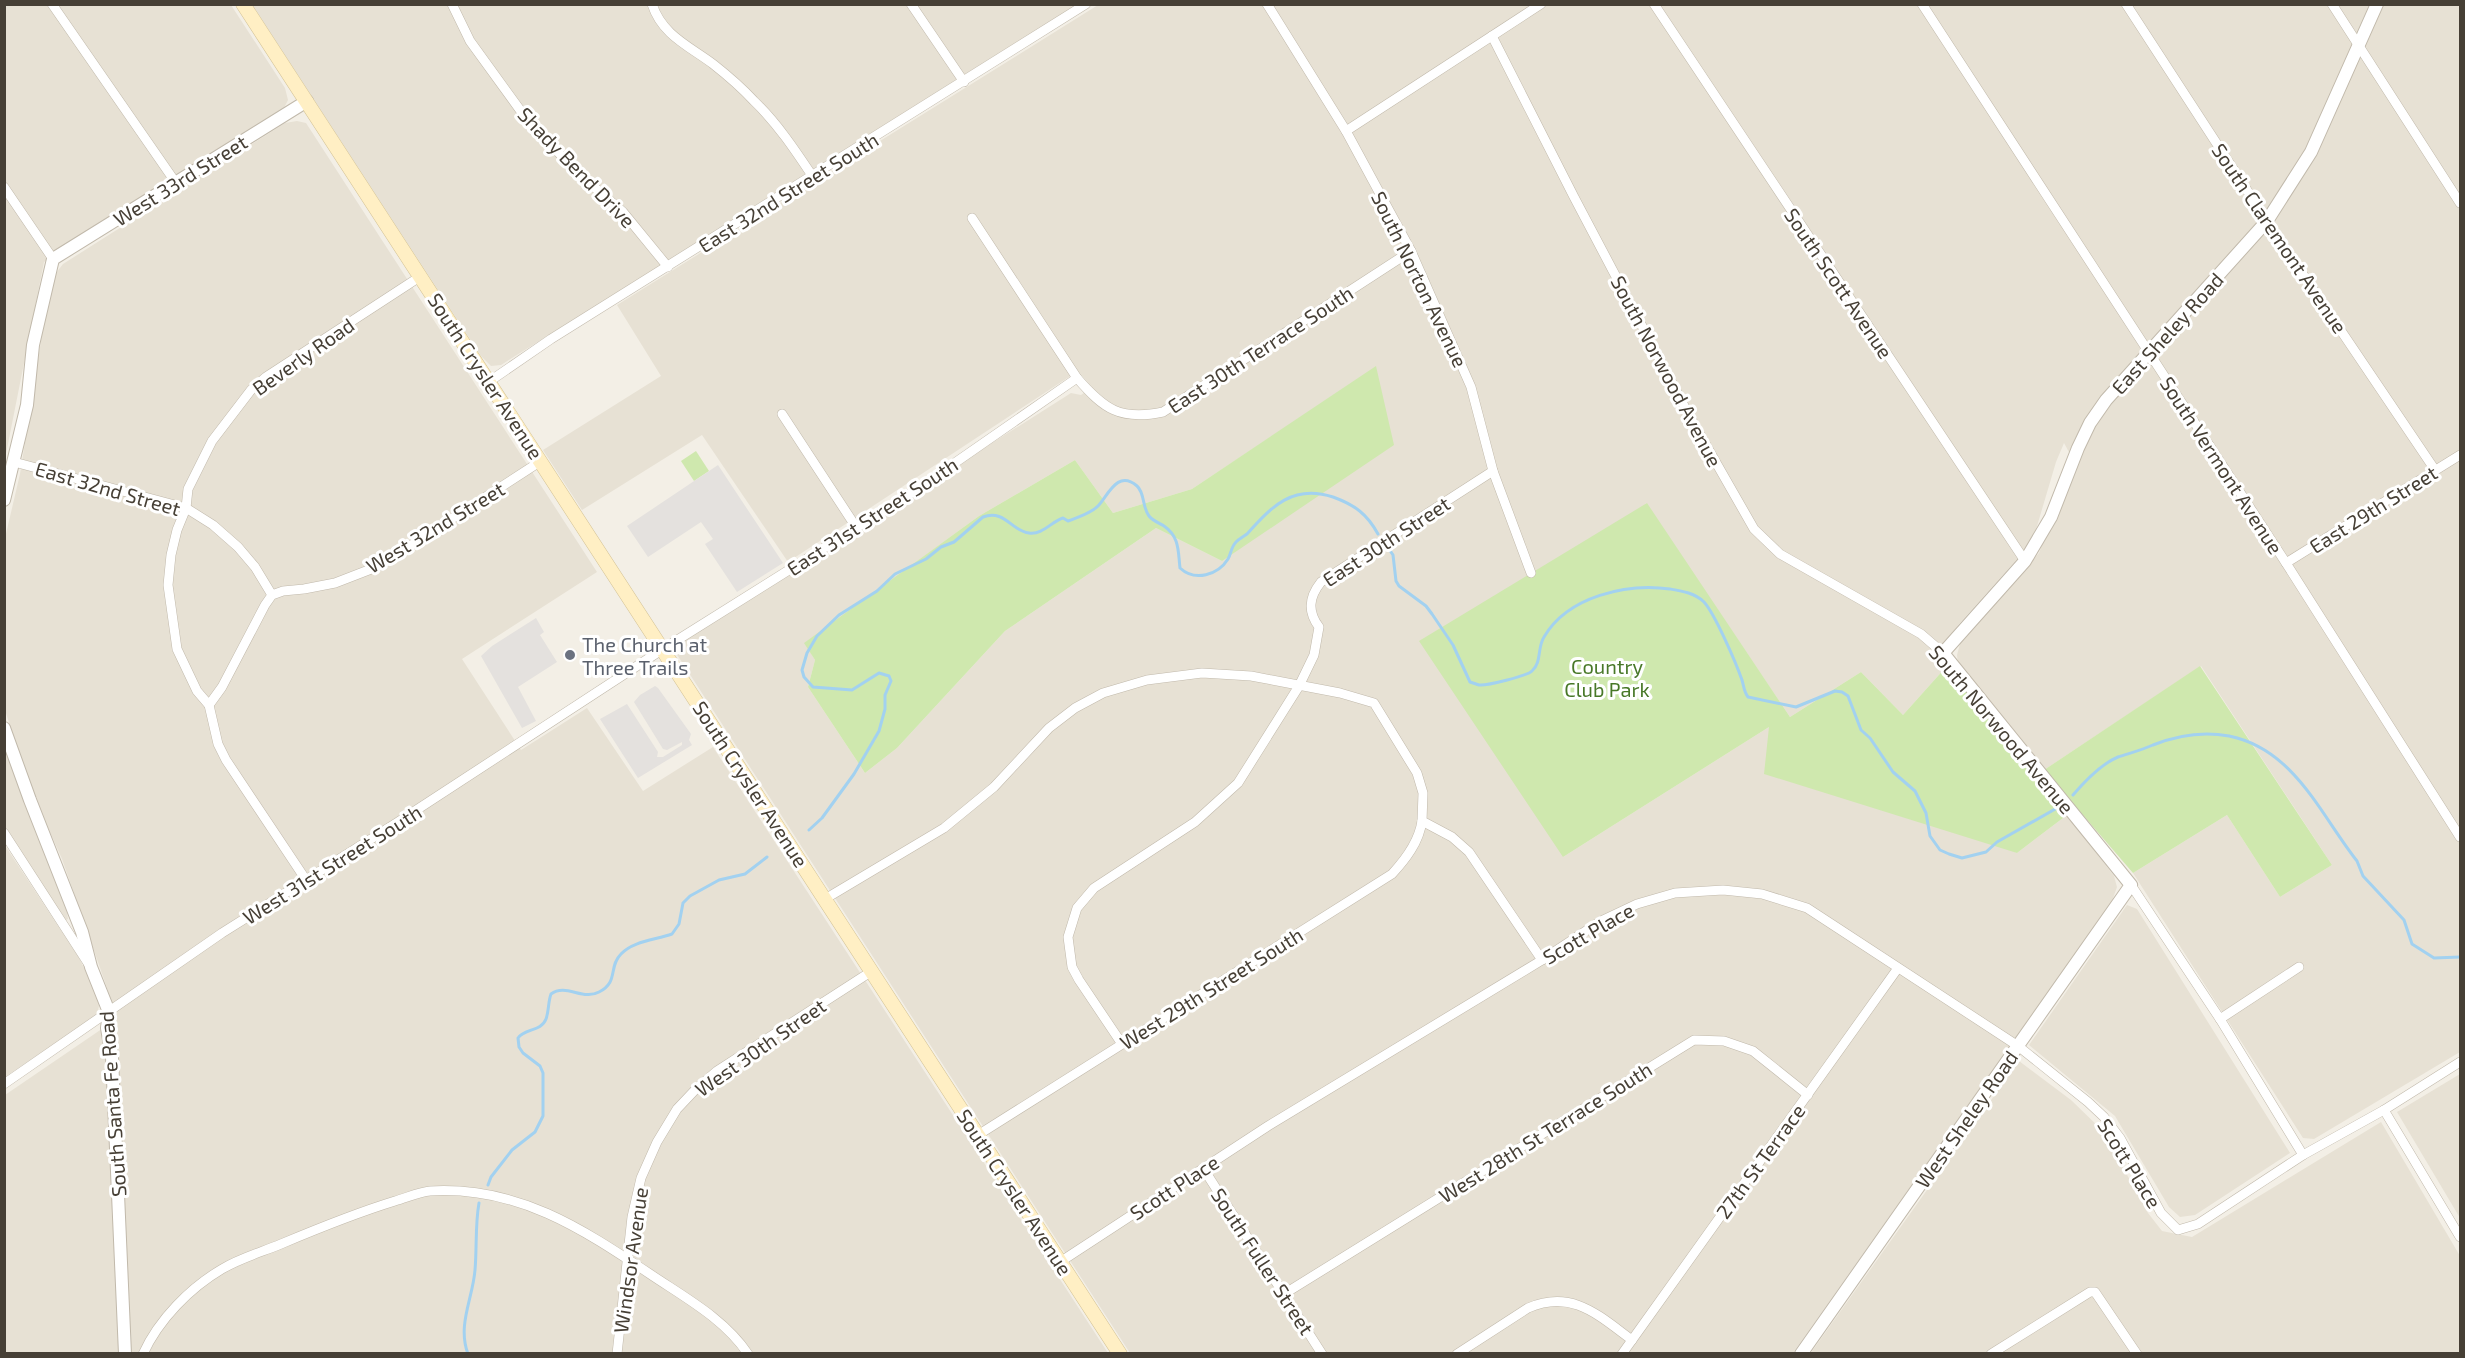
<svg xmlns="http://www.w3.org/2000/svg" width="2465" height="1358" font-family="'Exo 2',sans-serif">
<style>
.residential{fill:#e7e1d4;fill-rule:evenodd}
.green{fill:#cfe8ae}
.parking{fill:#e4e1de}
.lines{fill:none;stroke-linecap:round;stroke-linejoin:round}
.stream{stroke:#a2d1f0;stroke-width:3}
.minor-casing{stroke:#c1b9ab;stroke-width:10}
.tertiary-casing{stroke:#c1b9ab;stroke-width:14}
.secondary-casing{stroke:#d3c295;stroke-width:15}
.minor{stroke:#fff;stroke-width:9}
.tertiary{stroke:#fff;stroke-width:12}
.secondary{stroke:#ffefc4;stroke-width:14}
.worship-dot{fill:#6b7280;stroke:#fff;stroke-width:2}
.labels{text-anchor:middle;dominant-baseline:central;stroke-width:6;stroke-linejoin:round;paint-order:stroke}
.street-label{font-size:20px;fill:#463f35;stroke:#fff}
.worship-label{font-size:20px;fill:#5b616d;stroke:#fff;text-anchor:start}
.park-label{font-size:20px;fill:#487828;stroke:#fff}
</style>
<rect width="100%" height="100%" fill="#f3efe6"/>
<g class="residential">
<polygon points="5,5 231,5 285,88 288,100 284,108 44,262 5,459"/>
<polygon points="252,5 1076,5 501,365 491,366 481,356"/>
<path d="M1098,5h1362v1047l-146,87 -11,-1 -170,-265 94,-58 53,82 52,-32 -131,-199 -157,104 -86,-106 -1,-9 4,-15 78,-87 11,-29 20,-70 -6,-11 -8,19 -21,71 -8,15 -68,76 -23,31 10,12 -43,48 -42,-43 -71,45 -144,-214 -83,354 206,-130 248,126 50,-38 47,61 3,11 -5,14 -319,452h-663l-454,-700v-6l9,-7 172,-107 121,-81 93,-59 10,2 11,-8 -14,-16 -290,191 -86,-127 -120,75 -39,-60 118,-74 -44,-71zM1376,367l-154,194 -66,-33 -151,103 -108,117 -32,25 -57,-86 7,-27 -10,-17 174,-127 96,-56 38,53 79,-24z"/>
<polygon points="297,121 306,123 597,572 462,659 521,750 587,708 643,791 713,747 1108,1353 5,1354 5,1095 112,1022 108,991 89,936 62,859 28,783 5,710 5,538 20,474 48,296 53,277 63,264 285,123"/>
<polygon points="4,743 67,912 68,919 64,921 5,829"/>
<polygon points="4,844 79,958 94,988 99,1005 98,1011 94,1017 5,1077"/>
<polygon points="2127,905 2137,909 2290,1153 2195,1215 2180,1217 2169,1207 2115,1116 2029,1045"/>
<polygon points="2019,1061 2071,1100 2103,1131 2148,1213 2162,1231 2192,1237 2381,1122 2460,1256 2460,1353 1810,1354"/>
<polygon points="2460,1074 2460,1218 2397,1112"/>
</g>
<g class="green">
<polygon points="1376,366 1394,445 1222,561 1156,528 1005,631 897,748 865,773 808,687 815,660 804,643 979,516 1075,460 1113,513 1192,489"/>
<polygon points="696,451 709,471 694,481 681,461"/>
<polygon points="1647,503 1790,717 1861,672 1903,715 1946,667 2067,815 2017,853 1764,774 1769,727 1563,857 1419,641"/>
<polygon points="2200,666 2332,865 2280,897 2227,815 2133,873 2044,770"/>
</g>
<g class="parking">
<polygon points="718,465 783,563 737,592 705,544 713,539 701,522 648,557 627,526"/>
<polygon points="536,618 544,632 540,635 557,662 518,687 536,721 522,728 481,656 492,646"/>
<polygon points="655,686 658,688 691,734 689,740 692,745 638,778 600,719 627,704 658,752 657,757 663,757 682,745 682,742 667,750 663,749 634,702 640,695"/>
</g>
<g class="lines">
<g class="stream">
<path d="M1387,546l6,9 3,26 3,5 27,20 6,8 21,31 17,37c3,1 6,2 9,3 7,1 48,-9 53,-14 10,-9 5,-23 12,-34 24,-41 83,-54 126,-48 12,2 25,4 34,13 11,12 32,61 38,78 2,7 2,12 6,17l48,10 39,-16 7,1 6,4 13,34 9,8 23,34 22,19 11,22 4,23 10,14 9,4 13,4 24,-6 11,-10 60,-34"/>
<path d="M2073,795c12,-14 28,-31 45,-38 12,-4 24,-7 35,-12 25,-10 49,-14 76,-9 65,13 91,78 128,125l6,15 41,44 8,24 22,14 26,-1"/>
<path d="M809,830l13,-12 32,-44 25,-43 6,-22v-14l6,-14 -2,-5 -10,-3 -27,17 -39,-3 -9,-10 -2,-7 5,-17 10,-17 22,-21 38,-24 18,-17 31,-15 15,-12 13,-5 29,-25c22,-8 28,14 46,16 14,2 23,-12 34,-15l5,3c10,-4 22,-7 30,-15 10,-10 19,-37 39,-20 8,7 5,21 12,30 4,5 10,7 15,10 16,11 14,26 16,42 15,14 38,7 48,-9 3,-5 3,-12 8,-17 3,-3 7,-5 11,-8 25,-28 46,-50 86,-37 22,8 34,17 45,37"/>
<path d="M488,1185l3,-8 21,-27 23,-18 8,-16v-43l-3,-7 -17,-13 -4,-6 -1,-9c7,-10 23,-6 28,-19 3,-8 2,-17 5,-25 15,-11 32,7 48,-2 20,-10 9,-25 22,-38 12,-13 34,-14 51,-20l7,-10 4,-21 7,-7 29,-16 26,-6 22,-17"/>
<path d="M468,1354c-11,-29 5,-56 7,-84 2,-23 0,-45 4,-67"/>
</g>
<defs>
<g id="minor">
<polyline points="52,4 176,183"/>
<polyline points="452,4 470,41 528,121 579,174 623,212 668,267"/>
<path d="M652,4c10,31 37,42 61,60 14,11 29,24 41,37 23,22 41,49 59,76"/>
<polyline points="911,4 964,82"/>
<polyline points="1267,4 1346,131 1411,251 1471,387 1493,471 1531,573"/>
<polyline points="1654,4 2025,561"/>
<polyline points="1922,4 2286,563 2460,837"/>
<polyline points="2126,4 2267,221 2435,470"/>
<polyline points="2332,4 2460,203"/>
<polyline points="1492,36 1574,197 1690,417 1754,529 1780,554 1921,634 1943,653"/>
<polyline points="1346,131 1541,4"/>
<polyline points="4,187 53,259"/>
<path d="M972,218l105,160c27,31 43,43 86,34l248,-161"/>
<polyline points="490,381 551,339 1086,4"/>
<polyline points="782,414 856,527"/>
<polyline points="14,462 186,508 213,525 238,547 255,567 272,595"/>
<polyline points="2286,563 2460,455"/>
<polyline points="209,705 222,687 265,605 272,595 283,591 304,589 335,583 379,566 541,461"/>
<polyline points="4,833 88,963"/>
<polyline points="306,880 226,760 218,744 209,705 197,691 177,649 168,585 171,555 177,530 186,508 188,489 212,441 251,390 266,377 421,276"/>
<polyline points="2131,885 2220,1019 2303,1155"/>
<polyline points="825,899 944,828 994,787 1049,728 1075,708 1103,693 1147,680 1202,673 1251,676 1340,693 1374,703 1417,773 1423,793 1422,821 1452,837 1469,852 1542,960"/>
<polyline points="2220,1019 2299,967"/>
<path d="M1122,1044l-43,-64 -7,-13 -4,-30 9,-29 17,-20 101,-66 43,-39 61,-97 15,-31 5,-28c-12,-16 -10,-30 2,-45l172,-111"/>
<polyline points="4,1084 222,933 398,822 663,649 910,494 1077,378"/>
<polyline points="2384,1110 2460,1237"/>
<path d="M978,1135l414,-261c14,-15 27,-32 30,-53"/>
<polyline points="1203,1168 1322,1354"/>
<polyline points="1060,1262 1268,1126 1542,960 1601,921 1637,904 1675,893 1723,890 1762,894 1807,908 2018,1046 2088,1102 2104,1117 2120,1138 2161,1213 2178,1230 2198,1224 2303,1155 2384,1110 2460,1062"/>
<polyline points="1284,1294 1694,1040 1724,1041 1753,1051 1808,1095"/>
<path d="M143,1354c16,-35 47,-66 79,-85 18,-11 40,-17 59,-25 38,-16 75,-31 114,-43 11,-3 24,-9 35,-10 88,-5 151,37 220,83 34,23 75,45 98,80"/>
<polyline points="617,1354 632,1217 641,1178 657,1142 677,1109 695,1090 717,1071 872,971"/>
<path d="M1457,1354l71,-46c44,-19 70,7 104,32"/>
<polyline points="1622,1354 1898,968"/>
<polyline points="1991,1354 2090,1292 2095,1292 2137,1354"/>
</g>
<g id="tertiary">
<polyline points="4,500 27,405 33,345 53,259 307,101"/>
<polyline points="4,728 30,800 82,932 91,967 109,1012 107,1028 112,1057 125,1354"/>
<polyline points="1801,1354 2131,885 1943,653 2025,561 2051,517 2078,448 2090,423 2106,400 2267,221 2311,152 2377,4"/>
</g>
<polyline id="secondary" points="243,4 1120,1354"/>
</defs>
<use href="#minor" class="minor-casing"/>
<use href="#tertiary" class="tertiary-casing"/>
<use href="#secondary" class="secondary-casing"/>
<use href="#minor" class="minor"/>
<use href="#tertiary" class="tertiary"/>
<use href="#secondary" class="secondary"/>
</g>
<circle class="worship-dot" cx="570" cy="655" r="6"/>
<g class="labels">
<g class="street-label">
<text transform="translate(577 167) rotate(46)">Shady Bend Drive</text>
<text transform="translate(180 180) rotate(-32)">West 33rd Street</text>
<text transform="translate(788 192) rotate(-32)">East 32nd Street South</text>
<text transform="translate(2280 238) rotate(56)">South Claremont Avenue</text>
<text transform="translate(1420 279) rotate(64)">South Norton Avenue</text>
<text transform="translate(1839 283) rotate(56)">South Scott Avenue</text>
<text transform="translate(2167 333) rotate(-48)">East Sheley Road</text>
<text transform="translate(1260 349) rotate(-33)">East 30th Terrace South</text>
<text transform="translate(303 356) rotate(-35)">Beverly Road</text>
<text transform="translate(1667 371) rotate(62)">South Norwood Avenue</text>
<text transform="translate(486 376) rotate(57)">South Crysler Avenue</text>
<text transform="translate(2222 465) rotate(57)">South Vermont Avenue</text>
<text transform="translate(108 488) rotate(16)">East 32nd Street</text>
<text transform="translate(2373 509) rotate(-32)">East 29th Street</text>
<text transform="translate(872 516) rotate(-33)">East 31st Street South</text>
<text transform="translate(435 527) rotate(-31)">West 32nd Street</text>
<text transform="translate(1386 541) rotate(-33)">East 30th Street</text>
<text transform="translate(2002 729) rotate(50)">South Norwood Avenue</text>
<text transform="translate(751 784) rotate(57)">South Crysler Avenue</text>
<text transform="translate(332 864) rotate(-32)">West 31st Street South</text>
<text transform="translate(1588 933) rotate(-30)">Scott Place</text>
<text transform="translate(1211 988) rotate(-32)">West 29th Street South</text>
<text transform="translate(760 1047) rotate(-35)">West 30th Street</text>
<text transform="translate(112 1104) rotate(-94)">South Santa Fe Road</text>
<text transform="translate(1966 1119) rotate(-55)">West Sheley Road</text>
<text transform="translate(1545 1132) rotate(-32)">West 28th St Terrace South</text>
<text transform="translate(1760 1161) rotate(-54)">27th St Terrace</text>
<text transform="translate(2130 1163) rotate(58)">Scott Place</text>
<text transform="translate(1174 1187) rotate(-33)">Scott Place</text>
<text transform="translate(1015 1192) rotate(57)">South Crysler Avenue</text>
<text transform="translate(630 1260) rotate(-82)">Windsor Avenue</text>
<text transform="translate(1263 1261) rotate(57)">South Fuller Street</text>
</g>
<g class="worship-label">
<text x="582" y="644">The Church at<tspan x="582" dy="23">Three Trails</tspan></text>
</g>
<g class="park-label">
<text x="1607" y="666">Country<tspan x="1607" dy="23">Club Park</tspan></text>
</g>
</g>
<rect width="2465" height="1358" fill="none" stroke="#463f35" stroke-width="12"/>
</svg>
